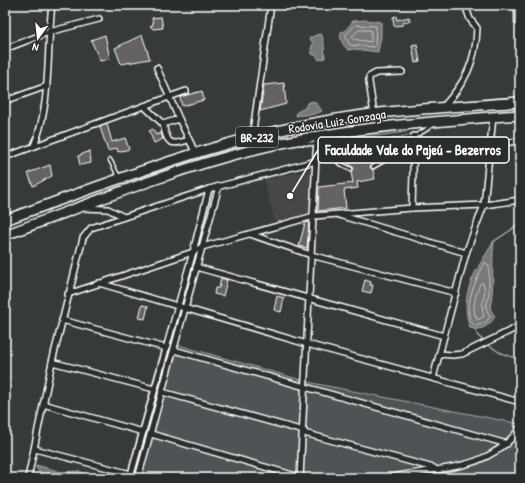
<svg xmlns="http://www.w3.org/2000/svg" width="525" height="483" font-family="'Patrick Hand',sans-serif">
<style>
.built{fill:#444748}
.green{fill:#505354;stroke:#a8a9aa}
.water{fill:#767879;stroke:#adaeaf}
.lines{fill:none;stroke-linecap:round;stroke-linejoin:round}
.shore{stroke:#c8c9c9;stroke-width:1}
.stream{stroke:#adaeaf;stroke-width:1.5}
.building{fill:#636465;stroke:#fff}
.lane-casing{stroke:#fff;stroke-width:5.5}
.street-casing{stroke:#fff;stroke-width:8}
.highway-casing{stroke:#fff;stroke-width:12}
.lane{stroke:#2a2d2e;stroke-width:2.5}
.street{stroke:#2a2d2e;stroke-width:5}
.highway{stroke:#2a2d2e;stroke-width:9}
.labels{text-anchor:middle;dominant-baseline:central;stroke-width:3;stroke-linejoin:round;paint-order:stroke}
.shield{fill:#2a2d2e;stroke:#bfc0c0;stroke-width:1}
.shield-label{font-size:12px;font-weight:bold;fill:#fff}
.street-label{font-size:13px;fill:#fff;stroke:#2a2d2e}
.leader{fill:none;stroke:#fff;stroke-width:1.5}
.callout-dot{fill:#fff;stroke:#2a2d2e;stroke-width:1.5}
.callout{fill:#2a2d2e;stroke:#fff;stroke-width:1.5}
.callout-label{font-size:14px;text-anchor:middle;font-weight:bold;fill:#fff}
</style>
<rect width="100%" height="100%" fill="#373a3b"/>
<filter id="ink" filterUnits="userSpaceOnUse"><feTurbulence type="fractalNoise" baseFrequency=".025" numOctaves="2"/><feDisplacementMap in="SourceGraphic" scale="8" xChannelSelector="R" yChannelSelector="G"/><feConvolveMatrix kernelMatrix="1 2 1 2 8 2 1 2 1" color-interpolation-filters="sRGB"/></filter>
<g filter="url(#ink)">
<polygon class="built" points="313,169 310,213 275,222 264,180"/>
<g class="green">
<polygon points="414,127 405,132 347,140 333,134"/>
<polygon points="164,341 312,383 520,424 520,478 126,478"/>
</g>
<g class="water">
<path d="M367,20l14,2v14l-3,16 -24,-3 -6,1c-5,-5 -9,-11 -7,-18l4,-1 8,-10z"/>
<polygon points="319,34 322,35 324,44 325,58 319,60 317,56 312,54 311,49 313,43 309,38"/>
<path d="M313,101l4,3 5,7c-9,5 -16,3 -26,5l1,-4 8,-4 2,-5z"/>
<path d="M494,241c-3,22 1,44 -4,67l5,9c-6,8 -13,15 -25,11 -12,-35 6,-57 24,-87z"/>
<polygon points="36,465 61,472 79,471 94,478 45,478 36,468"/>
</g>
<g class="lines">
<g class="shore">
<polygon points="356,25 376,26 375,47 350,45 345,36"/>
<polygon points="359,30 371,30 371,42 353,39 352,37"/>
<path d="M485,263l4,2v28l-3,15 4,9 -5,6 -10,3c-16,-13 2,-49 10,-63z"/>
<path d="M483,283c5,11 -4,21 1,33l-6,4c-8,-10 -2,-25 2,-36z"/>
<polyline points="47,478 48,473 61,476 74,475 83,478"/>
</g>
<g class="stream">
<polyline points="514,5 514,22 520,33"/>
<polyline points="493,242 511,230 520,221"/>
<polyline points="475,329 478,336 484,341"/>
<polyline points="487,344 499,352 520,360"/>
</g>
</g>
<g class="building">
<polygon points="396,16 397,20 409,17 410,21 403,23 403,25 394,26 393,17"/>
<polygon points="161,17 163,28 153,29 150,26 153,25 152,18"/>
<polygon points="105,35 110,59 100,61 91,40"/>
<polygon points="142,35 150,59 121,64 115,48"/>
<polygon points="417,44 420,62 415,63 412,45"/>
<polygon points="284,83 286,104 260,111 264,85"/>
<polygon points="202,91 204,100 182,106 180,97"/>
<polygon points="107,124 112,142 125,138 129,149 118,152 117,148 108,151 100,127"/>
<polygon points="153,129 156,135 161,133 163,139 154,143 149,131"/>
<polygon points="90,151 91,163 80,165 78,156"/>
<polygon points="370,155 372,164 370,167 373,170 375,179 357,182 358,188 344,190 346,208 318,211 319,187 353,183 351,172 354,168 350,165 349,159"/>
<polygon points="50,165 52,176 33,186 28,173"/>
<polygon points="309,222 307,248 299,246 305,223"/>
<polygon points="221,278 227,280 223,296 214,294 215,288 219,288"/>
<polygon points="365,280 371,282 370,285 373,285 371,293 362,291"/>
<polygon points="277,296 284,298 281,312 274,310"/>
<polygon points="142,305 148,306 145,319 139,318"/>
</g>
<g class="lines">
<defs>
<g id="lane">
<path d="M301,143c35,4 79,4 113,-7 6,-2 13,-7 18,-11"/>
<polyline points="326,146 339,163 351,169"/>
<polyline points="110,160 119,177"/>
<polyline points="373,167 385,160 395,140"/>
</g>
<g id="street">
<polyline points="5,49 49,32 99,19"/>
<polyline points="157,68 179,119"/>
<polyline points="5,101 47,86"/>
<polyline points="144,106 186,91"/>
<path d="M443,107c22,-24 33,-45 34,-79l-7,-9 -5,-14"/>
<polyline points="374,114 369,82 369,77 376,73 402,72"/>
<path d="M163,124c4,18 6,23 25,16"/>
<polyline points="252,138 271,5"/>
<polyline points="491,144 520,141"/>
<path d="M34,146c18,-45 12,-94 18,-141"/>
<polyline points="5,157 144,106 163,124 179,119 196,154"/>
<polyline points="83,208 108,209 124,217"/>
<polyline points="412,208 414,136"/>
<polyline points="339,215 466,253"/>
<polyline points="250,234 311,255 456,293"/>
<polyline points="196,267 444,336"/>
<polyline points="99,283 307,344 520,402"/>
<polyline points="68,294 193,252 202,247 314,216 412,208 484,205 520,200"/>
<polyline points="62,320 166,348"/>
<polyline points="174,350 507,444"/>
<polyline points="439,354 453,355 462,354 520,326"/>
<polyline points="52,362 154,389"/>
<polyline points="433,378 466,253 484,205 493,117"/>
<polyline points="162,392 304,431"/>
<polyline points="43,404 143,432"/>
<polyline points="304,433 434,468"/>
<polyline points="151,434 303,478"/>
<polyline points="35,449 131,474"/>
<polyline points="28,478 52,362 83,238 91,228 209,189 316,161"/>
<polyline points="130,478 193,252 209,189"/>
<polyline points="138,478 219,186"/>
<polyline points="300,478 317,136"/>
<path d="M388,478c46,-11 101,-5 132,-50"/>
</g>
<g id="highway">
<path d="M5,220c106,-38 214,-81 326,-100 62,-11 126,-13 189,-18"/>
<path d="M5,235c80,-29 160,-63 243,-84 89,-23 180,-29 272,-36"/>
</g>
</defs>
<use href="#lane" class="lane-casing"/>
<use href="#street" class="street-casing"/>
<use href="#highway" class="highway-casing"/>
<use href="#lane" class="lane"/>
<use href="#street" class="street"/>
<use href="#highway" class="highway"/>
</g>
</g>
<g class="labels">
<rect class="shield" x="236" y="127" width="42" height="20" rx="3"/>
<g class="shield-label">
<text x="257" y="137">BR-232</text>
</g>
<g class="street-label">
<text transform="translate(337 121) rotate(-9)">Rodovia Luiz Gonzaga</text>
</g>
</g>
<path class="leader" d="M290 196L318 150"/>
<circle class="callout-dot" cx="290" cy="196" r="4"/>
<rect class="callout" x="318" y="137" width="191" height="26" rx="4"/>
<g class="callout-label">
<text x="413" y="155">Faculdade Vale do Pajeú - Bezerros</text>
</g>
<rect width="525" height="483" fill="none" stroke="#2a2d2e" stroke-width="20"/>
<rect x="10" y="10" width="505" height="463" fill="none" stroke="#fff" stroke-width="1.5" filter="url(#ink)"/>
<g transform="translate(38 38) rotate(195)" stroke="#2a2d2e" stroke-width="3" paint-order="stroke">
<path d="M0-3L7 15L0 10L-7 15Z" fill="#ffffff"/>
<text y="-6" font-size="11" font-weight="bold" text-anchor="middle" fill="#ffffff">N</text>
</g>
</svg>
